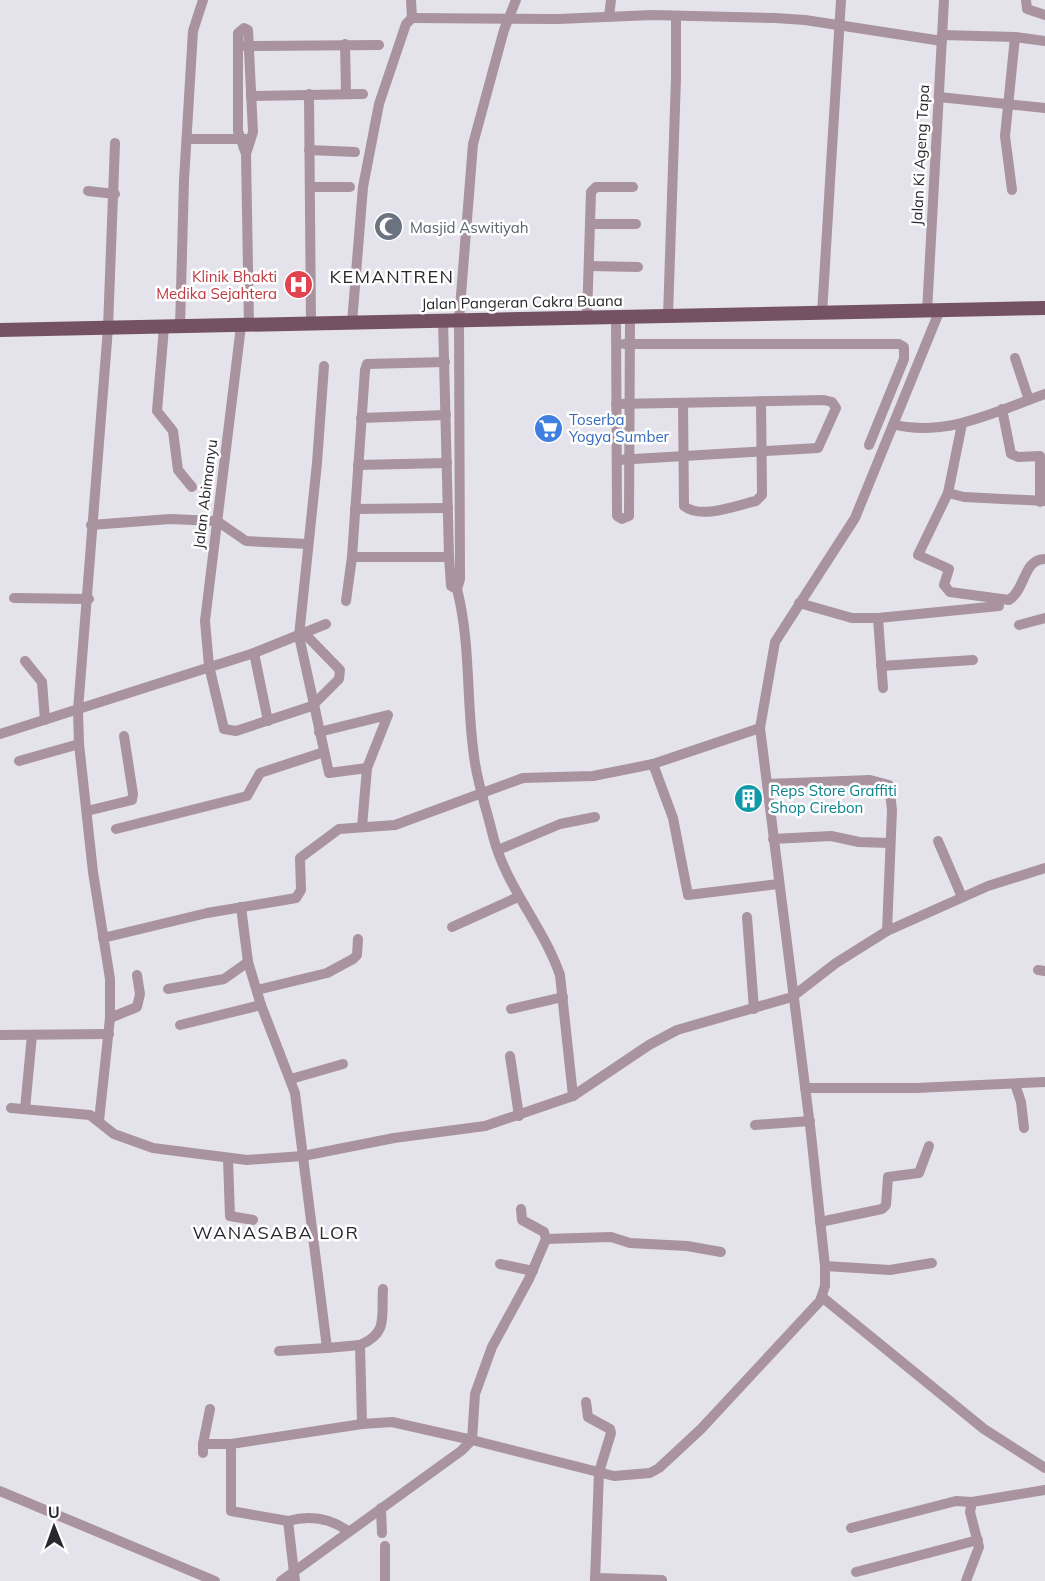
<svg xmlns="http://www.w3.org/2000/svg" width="1045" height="1581" font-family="Mulish,sans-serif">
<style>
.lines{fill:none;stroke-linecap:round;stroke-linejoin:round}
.minor{stroke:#a9939e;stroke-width:10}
.major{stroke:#755164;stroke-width:14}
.labels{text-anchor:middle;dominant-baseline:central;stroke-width:5;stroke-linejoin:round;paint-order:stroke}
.street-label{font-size:15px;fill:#29282c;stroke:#fff}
.worship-label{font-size:15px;fill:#5b616d;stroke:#fff;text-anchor:start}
.health-label{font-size:15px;fill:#be3a42;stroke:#fff;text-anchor:end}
.shop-label{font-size:15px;fill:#366cbe;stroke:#fff;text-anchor:start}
.culture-label{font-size:15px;fill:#0d838f;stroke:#fff;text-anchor:start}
.quarter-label{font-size:18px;letter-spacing:1.5px;fill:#29282c;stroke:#fff}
</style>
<rect width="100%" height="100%" fill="#e4e3ec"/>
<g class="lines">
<g class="minor">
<polyline points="1026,0 1027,9 1045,15"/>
<polyline points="609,16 611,0"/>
<polyline points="412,18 558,19 653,15 775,18 805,20 942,41"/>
<polyline points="942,35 1015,37"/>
<polyline points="345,44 346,93"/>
<polyline points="244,46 379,45"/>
<polyline points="309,94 311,325"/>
<polyline points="251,96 363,94"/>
<polyline points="939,97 1045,108"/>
<polyline points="187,139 247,139"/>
<polyline points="309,150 355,152"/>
<polyline points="246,154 238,131 238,33 244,28 248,30 253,132 246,154 249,326"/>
<polyline points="310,187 350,187"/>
<polyline points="1012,190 1005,136 1015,37 1045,41"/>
<polyline points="88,191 115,194"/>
<polyline points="590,224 636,224"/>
<polyline points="589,266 638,267"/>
<polyline points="927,312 944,0"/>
<polyline points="822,314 841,0"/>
<polyline points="668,316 676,78 676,16"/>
<polyline points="616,317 617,516 622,519 629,516 630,317"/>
<polyline points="587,318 591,192 596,187 633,187"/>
<polyline points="443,320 449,557 451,586 457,589 460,579 459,320 473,144 504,30 516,0"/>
<polyline points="352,323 363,187 379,104 406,24 412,18 411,0"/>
<polyline points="241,326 205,621 209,666 224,729 236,731 312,706 339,679 340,670 304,633"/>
<polyline points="164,327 157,411 173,431 178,470 192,487"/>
<polyline points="180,327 184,180 193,31 203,0"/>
<polyline points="624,344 899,344 904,347 904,359 869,445"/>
<polyline points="1015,358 1029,400"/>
<polyline points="445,362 367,364 365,370 352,557 449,557"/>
<polyline points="324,366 317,463 299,636 329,773 367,768"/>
<path d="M683,403l1,103c17,14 53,-1 72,-5l6,-6 -1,-94"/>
<polyline points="616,404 824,400 832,402 836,408 818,448 617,460"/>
<polyline points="1002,409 1011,454 1018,457 1040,456 1040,502"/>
<polyline points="361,418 446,415"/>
<path d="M962,424l-14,69 -30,62 31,14 -5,16 6,7 59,8c17,-11 14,-41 36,-41"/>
<path d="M895,425c52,12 102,-14 150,-31"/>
<polyline points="358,465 447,463"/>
<polyline points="948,493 964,497 1045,501"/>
<polyline points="355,509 448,508"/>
<polyline points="91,525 170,519 217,521 246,541 308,544"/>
<path d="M457,589c14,55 9,111 17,167 3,27 13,54 19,80 13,51 50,90 67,139l13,121"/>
<polyline points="14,598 89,599"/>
<polyline points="346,601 352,557"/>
<polyline points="799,603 852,618 878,618 883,688"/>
<polyline points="878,618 999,606"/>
<polyline points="1019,625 1045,618"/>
<polyline points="254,653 268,721"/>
<polyline points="25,661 42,682 45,720"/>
<polyline points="881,666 973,660"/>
<polyline points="319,732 388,715 367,768 362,827"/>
<polyline points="0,734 254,653 326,624"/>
<polyline points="19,761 79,744"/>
<polyline points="653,764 673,818 688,895 778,884"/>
<polyline points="767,784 870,780 889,785 892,810 887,931"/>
<polyline points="87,811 132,800 133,794 124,736"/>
<polyline points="116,829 247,796 260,773 324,752"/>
<polyline points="773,839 831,836 859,842 890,843"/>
<polyline points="938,841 962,897"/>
<polyline points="498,850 560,824 595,817"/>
<polyline points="241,907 248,962 261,1005 295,1093 327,1348 360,1345 362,1424"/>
<polyline points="747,917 754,1009"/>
<polyline points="452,927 518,897"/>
<polyline points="103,938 207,913 296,898 301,890 300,858 339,829 395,825 523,778 593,776 653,764 760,728"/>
<polyline points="1038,970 1045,971"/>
<polyline points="168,989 224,979 248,962"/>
<polyline points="257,990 327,973 353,959 357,955 358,939"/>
<polyline points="511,1009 563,997"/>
<polyline points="110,1018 137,1007 140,994 137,975"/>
<polyline points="180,1025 261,1005"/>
<polyline points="0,1035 109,1034"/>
<polyline points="510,1056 519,1116"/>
<polyline points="291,1079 343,1064"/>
<polyline points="1015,1084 1021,1102 1024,1128"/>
<polyline points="805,1088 916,1088 1045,1082"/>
<polyline points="11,1108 90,1115 114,1134 153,1148 247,1160 303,1156 394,1138 485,1126 573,1096 649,1045 677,1030 792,997 836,963 887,931 988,886 1045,868"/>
<polyline points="25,1109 32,1035"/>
<polyline points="99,1121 110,1018 110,979 93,872 79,744 78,710 108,328 115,143"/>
<polyline points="755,1125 810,1121"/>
<polyline points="228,1159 230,1216 253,1220"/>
<polyline points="820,1222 882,1209 886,1205 888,1177 919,1173 929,1146"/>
<polyline points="546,1239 611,1237 630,1243 687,1246 721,1252"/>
<polyline points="500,1264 533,1271"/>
<polyline points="825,1266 890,1270 932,1263"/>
<polyline points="822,1297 984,1429 1045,1468"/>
<path d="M360,1345c29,-12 21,-29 23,-56"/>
<polyline points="279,1351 327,1348"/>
<polyline points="586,1402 588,1417 610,1429 611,1433 599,1472 595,1581"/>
<polyline points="203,1444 210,1409"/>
<polyline points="231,1444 231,1511 288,1521 295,1581"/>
<polyline points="203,1453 203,1444 231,1444 362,1424 392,1422 472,1440 475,1394 492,1347 529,1279 546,1239 544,1232 522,1220 521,1209"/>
<polyline points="0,1491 215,1581"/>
<polyline points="381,1508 382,1533"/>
<path d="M288,1521c22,-6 42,-3 60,10"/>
<polyline points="851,1528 956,1501 972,1502"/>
<polyline points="856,1572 978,1540"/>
<polyline points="595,1578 662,1580"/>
<polyline points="281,1581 461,1451 472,1440 614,1476 650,1473 659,1468 701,1429 820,1301 825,1286 825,1266 811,1134 760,728 775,642 855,518 939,312"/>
<polyline points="385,1581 385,1546"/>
<polyline points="966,1581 979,1547 970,1512 972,1502 1045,1490"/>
</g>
<polyline class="major" points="0,330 1045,308"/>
</g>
<defs>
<symbol id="mosque-disc" viewBox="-11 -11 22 22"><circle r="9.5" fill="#6b7280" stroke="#fff"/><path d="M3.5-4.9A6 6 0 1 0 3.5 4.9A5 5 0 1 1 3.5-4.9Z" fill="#fff"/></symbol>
<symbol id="hospital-disc" viewBox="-11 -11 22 22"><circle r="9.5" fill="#e0444e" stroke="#fff"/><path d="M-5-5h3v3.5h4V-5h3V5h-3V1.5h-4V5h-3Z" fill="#fff"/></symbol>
<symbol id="supermarket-disc" viewBox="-11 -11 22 22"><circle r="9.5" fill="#3f7fe0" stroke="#fff"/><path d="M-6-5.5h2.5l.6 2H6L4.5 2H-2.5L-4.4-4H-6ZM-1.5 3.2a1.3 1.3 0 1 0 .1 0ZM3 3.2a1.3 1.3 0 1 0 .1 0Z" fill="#fff"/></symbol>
<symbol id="building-disc" viewBox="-11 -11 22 22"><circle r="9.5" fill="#0f9aa8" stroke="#fff"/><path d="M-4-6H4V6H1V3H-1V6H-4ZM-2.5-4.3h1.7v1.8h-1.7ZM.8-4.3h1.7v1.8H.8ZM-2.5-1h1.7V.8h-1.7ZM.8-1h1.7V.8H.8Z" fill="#fff"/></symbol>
</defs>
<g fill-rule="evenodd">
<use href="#mosque-disc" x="372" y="210" width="33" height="33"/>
<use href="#hospital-disc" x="282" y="268" width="33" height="33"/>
<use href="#supermarket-disc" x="532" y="412" width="33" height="33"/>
<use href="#building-disc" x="732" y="782" width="33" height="33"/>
</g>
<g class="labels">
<g class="street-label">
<text transform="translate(920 155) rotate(-87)">Jalan Ki Ageng Tapa</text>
<text transform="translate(522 302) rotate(-1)">Jalan Pangeran Cakra Buana</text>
<text transform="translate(205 494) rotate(-83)">Jalan Abimanyu</text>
</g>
<g class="worship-label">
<text x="410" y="227">Masjid Aswitiyah</text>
</g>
<g class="health-label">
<text x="277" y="276">Klinik Bhakti<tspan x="277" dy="17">Medika Sejahtera</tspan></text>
</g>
<g class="shop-label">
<text x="569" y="419">Toserba<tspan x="569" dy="17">Yogya Sumber</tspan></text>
</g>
<g class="culture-label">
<text x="770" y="790">Reps Store Graffiti<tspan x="770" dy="17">Shop Cirebon</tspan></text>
</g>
<g class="quarter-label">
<text x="392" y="276">KEMANTREN</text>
<text x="276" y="1232">WANASABA LOR</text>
</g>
</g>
<g transform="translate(54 1527) rotate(359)" stroke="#ffffff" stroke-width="4.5" paint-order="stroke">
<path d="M0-4.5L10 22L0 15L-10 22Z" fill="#29282c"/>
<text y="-9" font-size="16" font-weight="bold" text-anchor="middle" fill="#29282c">U</text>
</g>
</svg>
